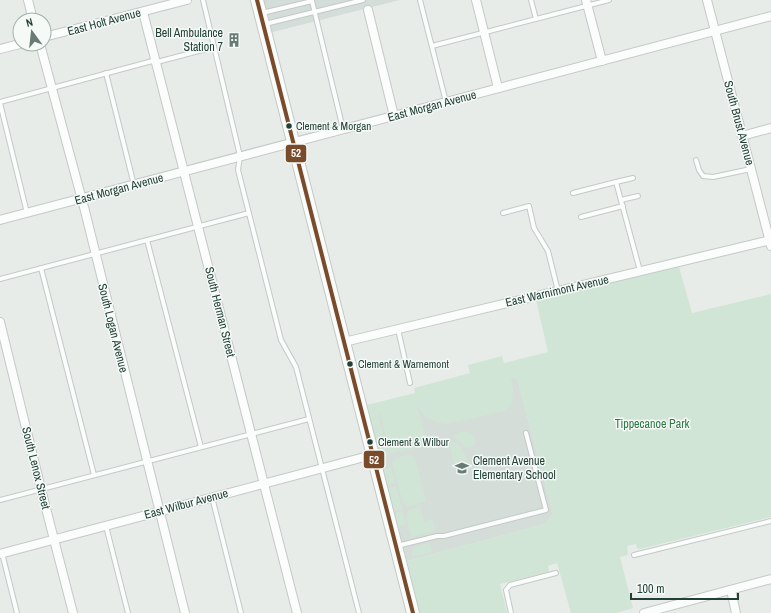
<svg xmlns="http://www.w3.org/2000/svg" width="771" height="613" font-family="'Archivo Narrow',sans-serif">
<style>
.built{fill:#d5ddd9}
.green{fill:#d0e5d5}
.lines{fill:none;stroke-linecap:round;stroke-linejoin:round}
.lane-casing{stroke:#c4c9c6;stroke-width:6}
.street-casing{stroke:#c4c9c6;stroke-width:10}
.secondary-casing{stroke:#c2cac6;stroke-width:14}
.lane{stroke:#fbfcfc;stroke-width:4}
.street{stroke:#fbfcfc;stroke-width:8}
.secondary{stroke:#fbfcfc;stroke-width:12}
.bus-1-casing{stroke:#f5faf7;stroke-width:7}
.bus-1{stroke:#7a4b2a;stroke-width:4}
.bus-dot{fill:#234037;stroke:#f5faf7;stroke-width:1.5}
.labels{text-anchor:middle;dominant-baseline:central;stroke-width:3;stroke-linejoin:round;paint-order:stroke}
.bus-label{font-size:11px;fill:#234037;stroke:#f5faf7;text-anchor:start}
.street-label{font-size:12px;fill:#234037;stroke:#f5faf7}
.poi-label{font-size:12px;fill:#234037;stroke:#f5faf7;text-anchor:end}
.park-label{font-size:12px;fill:#2d7845;stroke:#f5faf7}
.line-badge{stroke:#f5faf7;stroke-width:1.5}
.badge-label{font-size:11px;text-anchor:middle;font-weight:bold;fill:#fff}
</style>
<rect width="100%" height="100%" fill="#e7ece9"/>
<g class="built">
<polygon points="257,0 400,0 265,34"/>
<polygon points="517,377 553,514 545,524 407,561 382,464 379,462 374,444 376,441 370,416"/>
</g>
<g class="green">
<path d="M679,267l13,46 79,-19v223l-131,32 -3,-1 -1,-4 -9,2 1,9 -8,2 13,51 -17,5h-45l-14,-50 -9,3 1,4 -1,2 -48,12 7,29h-87l-13,-52 138,-37 8,-10 -36,-137 -7,2c5,11 4,23 -5,32l-58,13 -11,-2 -9,-4 -10,-12 11,39 -38,9 -10,-40h-2l10,42 -10,2 -4,-14 2,-3 -9,-36 48,-12 -1,-5 56,-15 -2,-8 34,-9 2,7 44,-11 -12,-52z"/>
<path d="M460,432c9,-1 16,3 15,13l-9,2 -13,-11z"/>
<path d="M450,441c14,2 16,19 23,29 -15,4 -17,-3 -21,-15 -1,-5 -2,-9 -2,-14z"/>
<polygon points="409,455 415,458 426,501 408,507 403,503 392,463 396,458"/>
<polygon points="391,467 395,483 387,485 383,469"/>
<polygon points="396,486 402,509 394,511 388,488"/>
<polygon points="420,507 423,519 424,519 425,522 432,519 435,531 411,537 406,516 409,510"/>
<polygon points="402,511 406,524 398,526 395,513"/>
<polygon points="430,543 432,552 411,557 414,547"/>
</g>
<g class="lines">
<defs>
<g id="lane">
<polyline points="203,0 240,156 238,170 281,340 296,367 359,613"/>
<polyline points="420,0 446,102"/>
<polyline points="531,0 536,19"/>
<polyline points="262,13 312,1 343,129"/>
<polyline points="265,24 363,0"/>
<polyline points="432,46 609,0"/>
<polyline points="157,62 214,47"/>
<polyline points="106,73 134,185"/>
<polyline points="0,102 156,60"/>
<polyline points="0,103 27,213"/>
<polyline points="696,160 699,170 703,176 713,177 751,169"/>
<polyline points="616,182 633,178"/>
<polyline points="573,193 616,182 640,271"/>
<polyline points="621,200 638,196"/>
<polyline points="503,213 529,206 534,228 548,251 558,291"/>
<polyline points="581,217 623,206"/>
<polyline points="147,240 201,447"/>
<polyline points="41,268 94,475"/>
<polyline points="0,279 249,213"/>
<polyline points="398,329 410,383"/>
<polyline points="212,497 241,613"/>
<polyline points="0,500 309,419"/>
<polyline points="106,526 128,613"/>
<polyline points="397,546 437,536 444,536 546,510 526,433"/>
<polyline points="2,553 17,613"/>
<polyline points="634,555 771,521"/>
<polyline points="511,613 506,590 510,585 556,573"/>
</g>
<g id="street">
<polyline points="28,0 33,20"/>
<polyline points="476,0 498,88"/>
<polyline points="586,0 602,61"/>
<polyline points="707,0 771,246"/>
<polyline points="368,10 394,116"/>
<polyline points="143,12 297,613"/>
<polyline points="44,37 187,0"/>
<polyline points="40,44 85,211 185,613"/>
<polyline points="0,49 20,44"/>
<polyline points="742,136 771,128"/>
<polyline points="0,220 771,16"/>
<polyline points="0,322 41,489 73,613"/>
<polyline points="344,342 771,240"/>
<polyline points="0,554 372,455"/>
<polyline points="731,590 736,613"/>
<polyline points="644,613 771,579"/>
</g>
<polyline id="secondary" points="257,0 413,613"/>
</defs>
<use href="#lane" class="lane-casing"/>
<use href="#street" class="street-casing"/>
<use href="#secondary" class="secondary-casing"/>
<use href="#lane" class="lane"/>
<use href="#street" class="street"/>
<use href="#secondary" class="secondary"/>
<defs>
<polyline id="bus-1" points="257,0 413,613"/>
</defs>
<use href="#bus-1" class="bus-1-casing"/>
<use href="#bus-1" class="bus-1"/>
</g>
<defs>
<symbol id="building-bare" viewBox="-9 -9 18 18"><path d="M-4-6H4V6H1V3H-1V6H-4ZM-2.5-4.3h1.7v1.8h-1.7ZM.8-4.3h1.7v1.8H.8ZM-2.5-1h1.7V.8h-1.7ZM.8-1h1.7V.8H.8Z" fill="#687c75" stroke="#f5faf7" stroke-width="2.5" paint-order="stroke"/></symbol>
<symbol id="school-bare" viewBox="-9 -9 18 18"><path d="M0-5L7-2L0 1L-7-2ZM-4 1L0 2.5L4 1V4Q0 6-4 4Z" fill="#687c75" stroke="#f5faf7" stroke-width="2.5" paint-order="stroke"/></symbol>
</defs>
<g fill-rule="evenodd">
<use href="#building-bare" x="224" y="30" width="20" height="20"/>
<use href="#school-bare" x="452" y="458" width="20" height="20"/>
</g>
<g class="bus-dot">
<circle cx="289" cy="126" r="3.5"/>
<circle cx="350" cy="364" r="3.5"/>
<circle cx="370" cy="442" r="3.5"/>
</g>
<g class="labels">
<g class="bus-label">
<text x="296" y="126">Clement &amp; Morgan</text>
<text x="358" y="364">Clement &amp; Warnemont</text>
<text x="378" y="442">Clement &amp; Wilbur</text>
</g>
<g class="street-label">
<text transform="translate(104 22) rotate(-15)">East Holt Avenue</text>
<text transform="translate(432 106) rotate(-15)">East Morgan Avenue</text>
<text transform="translate(739 123) rotate(75)">South Brust Avenue</text>
<text transform="translate(119 189) rotate(-15)">East Morgan Avenue</text>
<text transform="translate(557 291) rotate(-13)">East Warnimont Avenue</text>
<text transform="translate(220 312) rotate(76)">South Herman Street</text>
<text transform="translate(113 328) rotate(76)">South Logan Avenue</text>
<text transform="translate(36 468) rotate(76)">South Lenox Street</text>
<text transform="translate(186 504) rotate(-15)">East Wilbur Avenue</text>
</g>
<g class="poi-label">
<text x="223" y="33">Bell Ambulance<tspan x="223" dy="14">Station 7</tspan></text>
<text x="473" y="461" text-anchor="start">Clement Avenue<tspan x="473" dy="14">Elementary School</tspan></text>
</g>
<g class="park-label">
<text x="652" y="424">Tippecanoe Park</text>
</g>
</g>
<g class="line-badge">
<rect x="285" y="144" width="22" height="19" rx="4" fill="#7a4b2a"/>
<rect x="363" y="450" width="22" height="19" rx="4" fill="#7a4b2a"/>
</g>
<g class="badge-label">
<text x="296" y="157">52</text>
<text x="374" y="464">52</text>
</g>
<g transform="translate(32 32) rotate(345)"><circle r="19" fill="#f5faf7" stroke="#a1b0aa"/>
<path d="M0-3L7 15L0 10L-7 15Z" fill="#687c75"/>
<text y="-6" font-size="11" font-weight="bold" text-anchor="middle" fill="#234037">N</text>
</g>
<path d="M631 593v6h107v-6" fill="none" stroke="#234037" stroke-width="2"/>
<text x="637" y="593" font-size="12" fill="#234037" stroke="#f5faf7" stroke-width="3" paint-order="stroke">100 m</text>
</svg>
